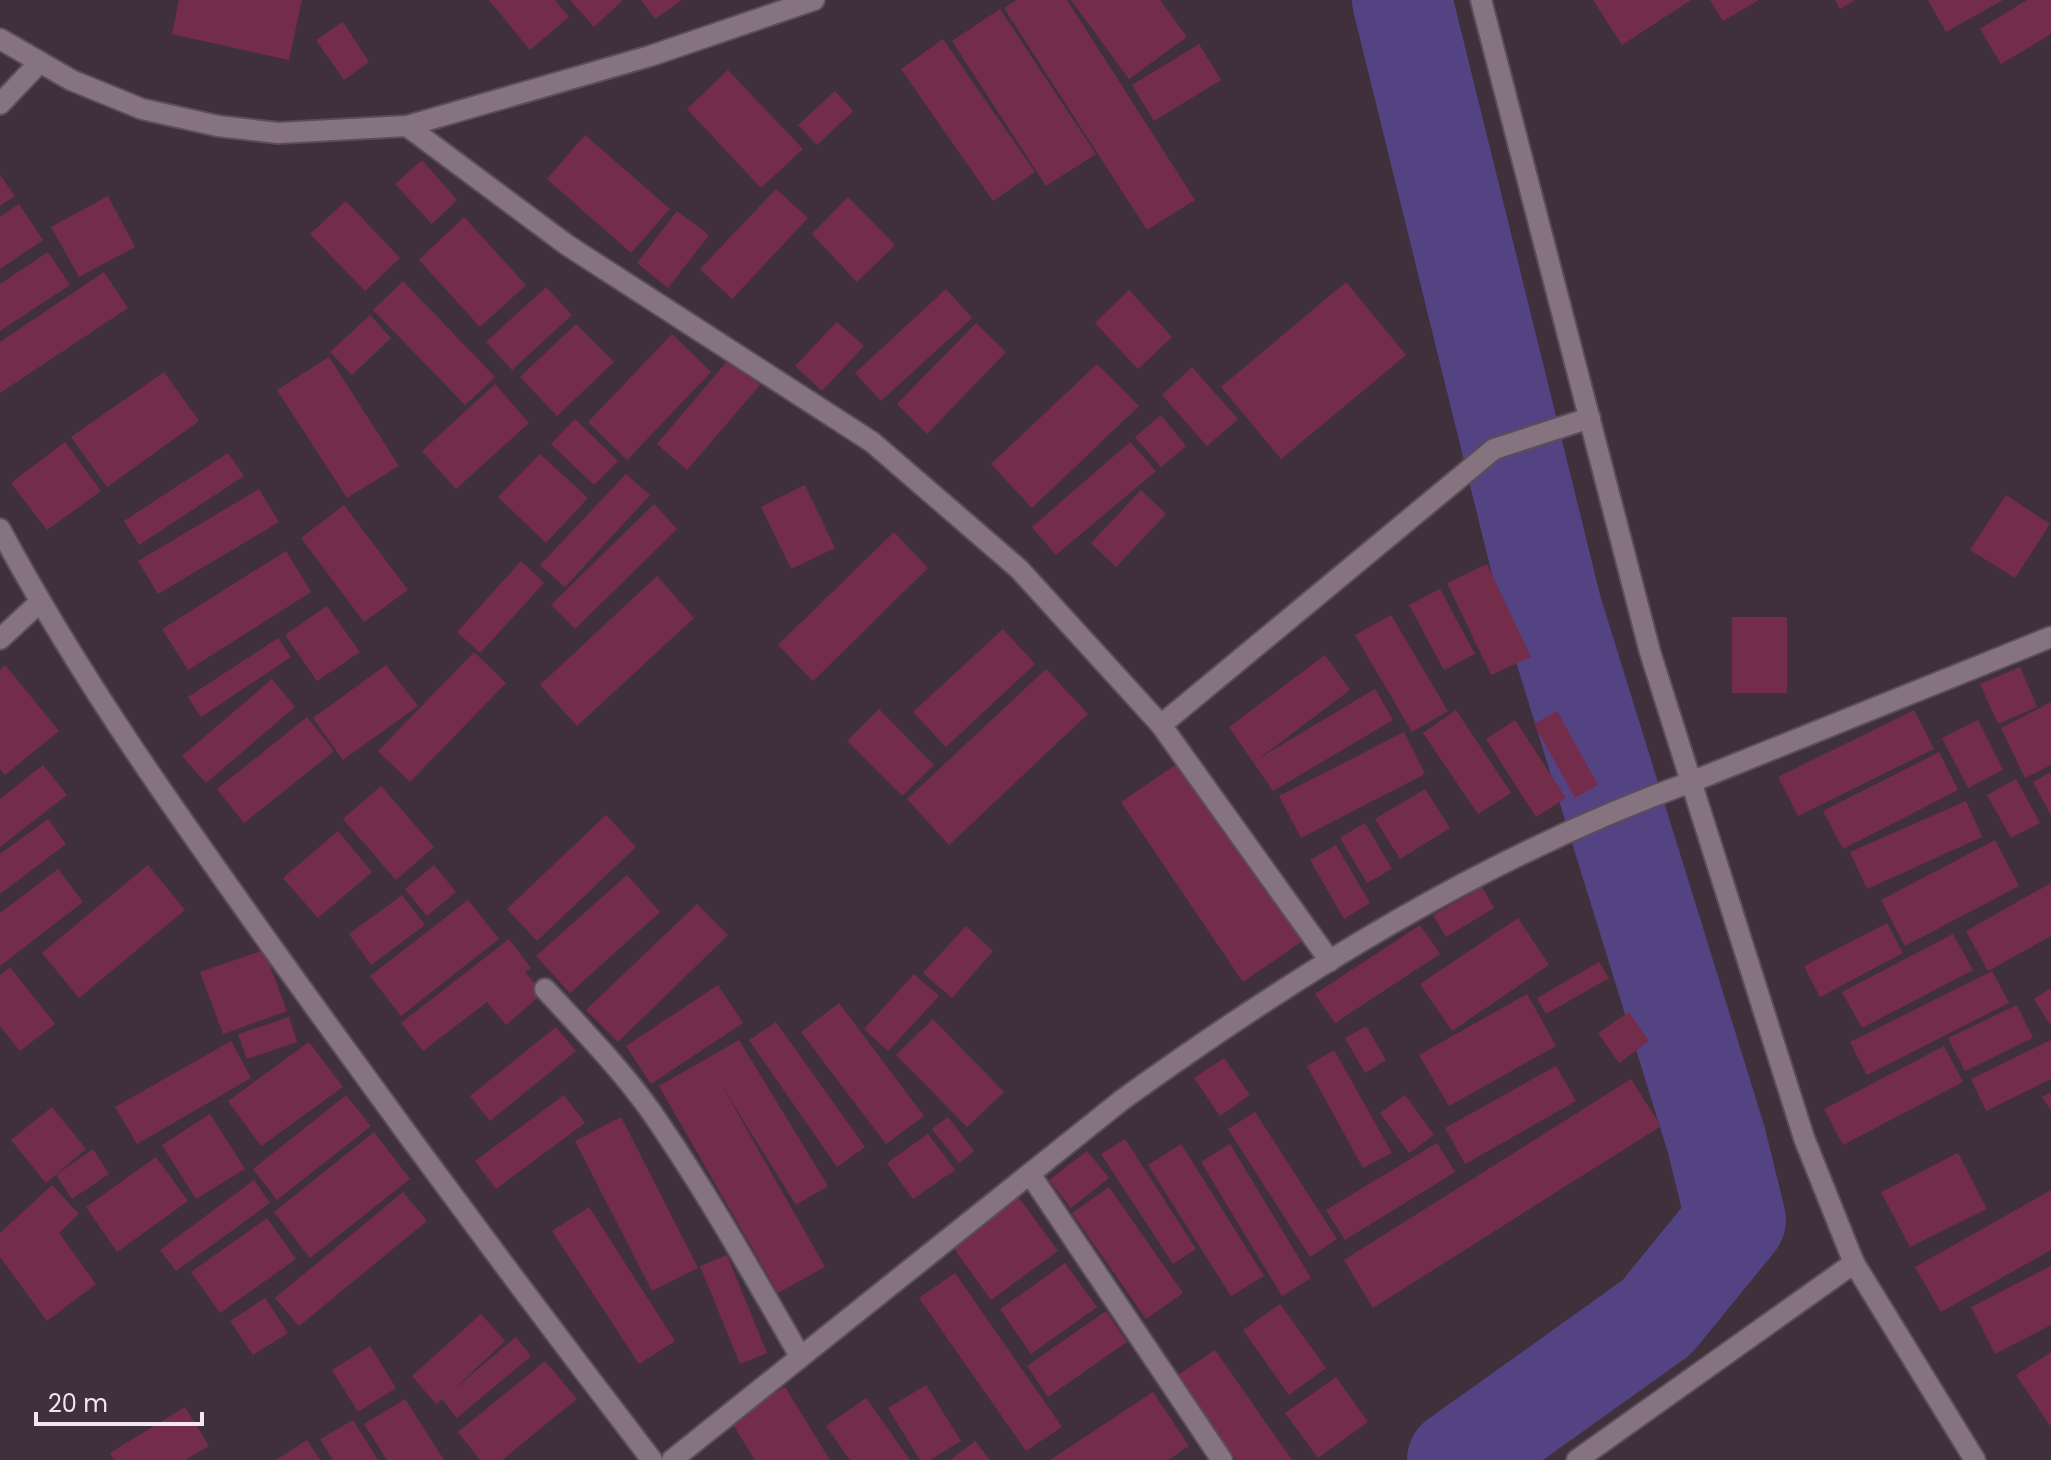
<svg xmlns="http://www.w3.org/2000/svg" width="2051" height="1460" font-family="Poppins,sans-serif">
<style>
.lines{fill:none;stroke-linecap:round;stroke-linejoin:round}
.river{stroke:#544383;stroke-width:100}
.building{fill:#732d4b}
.street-casing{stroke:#5b4e58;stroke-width:24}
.secondary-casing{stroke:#5b4e58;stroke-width:24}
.street{stroke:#857380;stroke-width:20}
.secondary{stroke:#857380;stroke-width:20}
</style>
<rect width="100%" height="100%" fill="#3f303c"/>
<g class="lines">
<polyline class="river" points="1402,0 1552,609 1716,1139 1736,1220 1657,1317 1457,1460"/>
</g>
<g class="building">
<polygon points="179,0 302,0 289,60 172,34"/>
<polygon points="489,0 555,0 569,17 530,50"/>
<polygon points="570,0 623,0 594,27"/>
<polygon points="641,0 682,0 655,19"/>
<polygon points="1017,0 1067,0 1195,200 1147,230 1004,8"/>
<polygon points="1071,0 1160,0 1187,37 1129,79"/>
<polygon points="1593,0 1691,0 1622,45"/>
<polygon points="1710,0 1759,0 1723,21"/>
<polygon points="1835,0 1855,0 1840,9"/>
<polygon points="1928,0 2003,0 1946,32"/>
<polygon points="2027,0 2051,0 2051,34 2001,64 1980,29"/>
<polygon points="1000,9 1096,154 1046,186 952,41"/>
<polygon points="343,22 369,62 344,80 316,40"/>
<polygon points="943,39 1035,172 993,201 901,69"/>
<polygon points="1199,44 1221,80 1154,121 1132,85"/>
<polygon points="728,70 803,149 761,188 687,109"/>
<polygon points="835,91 853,111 817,145 798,125"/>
<polygon points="585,135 670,209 631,253 547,179"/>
<polygon points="422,160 457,200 432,224 395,184"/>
<polygon points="0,175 15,196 0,206"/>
<polygon points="776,189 808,218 732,299 700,269"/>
<polygon points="108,196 135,247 79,277 51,227"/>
<polygon points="848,197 895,245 857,282 812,234"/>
<polygon points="346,201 400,258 365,291 310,234"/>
<polygon points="19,204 43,240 0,269 0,217"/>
<polygon points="677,211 709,235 668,288 637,263"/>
<polygon points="464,217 526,285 480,327 419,260"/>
<polygon points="48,252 70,285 0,331 0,284"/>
<polygon points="104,272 128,308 0,393 0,342"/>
<polygon points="403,281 495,377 465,405 373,310"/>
<polygon points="1346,282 1406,355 1281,459 1221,387"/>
<polygon points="546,287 572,315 512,370 486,342"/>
<polygon points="946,289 972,318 881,401 855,373"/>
<polygon points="1129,290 1172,337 1138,369 1095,323"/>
<polygon points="370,315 391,338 352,375 330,352"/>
<polygon points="837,322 864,346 822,391 795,366"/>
<polygon points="976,323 1006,352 927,434 897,404"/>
<polygon points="576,324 614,362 557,416 520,377"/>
<polygon points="672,334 711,372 627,460 588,422"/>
<polygon points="329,357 399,466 347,498 277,390"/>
<polygon points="729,359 760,385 687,470 657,444"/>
<polygon points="1097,364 1139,406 1032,508 991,464"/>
<polygon points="1192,367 1238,419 1207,446 1162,395"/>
<polygon points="164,372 199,421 107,487 71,437"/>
<polygon points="495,384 529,423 456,489 422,451"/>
<polygon points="1161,415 1186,446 1161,467 1135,437"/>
<polygon points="575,419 618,461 594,485 551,444"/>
<polygon points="65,442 101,491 47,530 11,483"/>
<polygon points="1130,442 1156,471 1056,555 1032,527"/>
<polygon points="228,453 244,476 139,545 124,521"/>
<polygon points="540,454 588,498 546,543 498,497"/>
<polygon points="626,474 650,495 565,587 540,565"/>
<polygon points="805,485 835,548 791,569 761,507"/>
<polygon points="259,489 279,522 158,594 138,561"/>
<polygon points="1141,490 1166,514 1116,567 1091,543"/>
<polygon points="2006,495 2050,524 2015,578 1970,550"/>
<polygon points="654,504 677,529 575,629 551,605"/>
<polygon points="344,505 408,590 364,622 301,538"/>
<polygon points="894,532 928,568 813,681 778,645"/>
<polygon points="286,551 311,592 188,670 162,629"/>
<polygon points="521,561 544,583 480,653 457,632"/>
<polygon points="1487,564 1531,657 1491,675 1447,583"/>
<polygon points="657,576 694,618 577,726 540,685"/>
<polygon points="1440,589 1475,654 1444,670 1409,605"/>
<polygon points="327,606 360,652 317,681 285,635"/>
<polygon points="1391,615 1448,711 1412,732 1355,635"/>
<rect x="1732" y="617" width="55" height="76"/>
<polygon points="1003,629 1035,664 946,747 913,712"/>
<polygon points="278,638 291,657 201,717 188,697"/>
<polygon points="474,652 506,683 410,782 378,751"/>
<polygon points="1325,655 1350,690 1258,759 1375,689 1393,720 1273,791 1229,727"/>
<polygon points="5,665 59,731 5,775 0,769 0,670"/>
<polygon points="386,665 418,706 343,760 313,718"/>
<polygon points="2020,667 2037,707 1998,724 1980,684"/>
<polygon points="1046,669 1088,714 949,845 907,799"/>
<polygon points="272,679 295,707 206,783 182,756"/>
<polygon points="2051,702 2051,765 2025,778 2001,728"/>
<polygon points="879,709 934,765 902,796 847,741"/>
<polygon points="1456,710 1511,793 1478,814 1423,733"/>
<polygon points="1914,710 1934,749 1798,816 1778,777"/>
<polygon points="1557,711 1598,785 1575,798 1534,724"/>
<polygon points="307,717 334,751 244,823 217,789"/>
<polygon points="1515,720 1566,798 1536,817 1486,739"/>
<polygon points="1978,720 2003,770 1968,788 1942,738"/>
<polygon points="1404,732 1425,774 1301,838 1279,796"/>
<polygon points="1939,752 1958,790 1843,849 1823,811"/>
<polygon points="1181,761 1304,940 1243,982 1121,802"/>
<polygon points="43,765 67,795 0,847 0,799"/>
<polygon points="2051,772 2051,815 2033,782"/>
<polygon points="2016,779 2040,823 2011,838 1987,795"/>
<polygon points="381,786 434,847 396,880 343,819"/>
<polygon points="1425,789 1450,828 1400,859 1375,819"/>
<polygon points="1966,801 1982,837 1867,889 1850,852"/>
<polygon points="606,815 636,847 537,941 507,909"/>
<polygon points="48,819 66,844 0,894 0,854"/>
<polygon points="1365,823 1392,869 1367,883 1340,838"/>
<polygon points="338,831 372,872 318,918 283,878"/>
<polygon points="1995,840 2019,886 1905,946 1881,900"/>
<polygon points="1336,845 1370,903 1344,919 1310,860"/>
<polygon points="148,865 185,910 79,998 42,953"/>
<polygon points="434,865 456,892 427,916 405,889"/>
<polygon points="58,869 83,902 0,966 0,913"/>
<polygon points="627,875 660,912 570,993 536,956"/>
<polygon points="2051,883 2051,936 1988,971 1966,931"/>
<polygon points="1482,887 1494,908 1446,937 1433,915"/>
<polygon points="402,895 425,925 371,965 349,934"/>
<polygon points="468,900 499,939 401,1016 370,976"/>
<polygon points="697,904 728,935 618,1042 586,1010"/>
<polygon points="1518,918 1549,965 1452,1031 1420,984"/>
<polygon points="1887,923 1903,953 1820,997 1804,966"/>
<polygon points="1420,925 1440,954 1335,1023 1315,994"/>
<polygon points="966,926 993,951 952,998 923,973"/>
<polygon points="1953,934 1973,970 1862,1028 1842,992"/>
<polygon points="509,939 531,968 525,972 543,993 506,1025 487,1002 423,1051 401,1023"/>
<polygon points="264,950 287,1011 223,1034 200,972"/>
<polygon points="1599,962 1609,978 1546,1014 1537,998"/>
<polygon points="10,967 55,1024 20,1051 0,1026 0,975"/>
<polygon points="1992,971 2009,1003 1867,1075 1850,1042"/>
<polygon points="914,974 939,996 888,1051 864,1029"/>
<polygon points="718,985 743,1023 651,1084 626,1046"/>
<polygon points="2051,988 2051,1026 2034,999"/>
<polygon points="1527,994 1556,1046 1449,1106 1419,1055"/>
<polygon points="839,1003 924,1116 886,1144 801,1032"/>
<polygon points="2017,1005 2033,1038 1965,1071 1948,1038"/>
<polygon points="1629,1012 1649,1041 1619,1063 1598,1033"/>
<polygon points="289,1017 297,1042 247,1059 238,1034"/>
<polygon points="933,1019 1004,1092 967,1127 896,1055"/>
<polygon points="776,1022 865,1147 837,1167 749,1040"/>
<polygon points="1366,1026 1386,1060 1365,1073 1345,1038"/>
<polygon points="556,1027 576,1051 490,1121 470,1096"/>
<polygon points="739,1040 828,1186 796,1205 722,1086 825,1267 778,1293 659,1086"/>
<polygon points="2051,1040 2051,1079 1986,1111 1971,1079"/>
<polygon points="231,1041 251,1078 137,1144 115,1107"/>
<polygon points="309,1042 343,1087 261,1146 228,1101"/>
<polygon points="1944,1046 1963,1082 1843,1145 1824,1109"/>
<polygon points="1334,1050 1392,1153 1363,1168 1307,1066"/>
<polygon points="1224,1058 1250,1095 1220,1116 1194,1078"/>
<polygon points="1556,1066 1576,1101 1465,1164 1445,1128"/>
<polygon points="1631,1079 1661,1126 1373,1308 1344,1260"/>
<polygon points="2051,1092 2051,1110 2042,1097"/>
<polygon points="346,1095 371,1126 277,1200 253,1169"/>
<polygon points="564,1095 585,1123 496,1189 475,1161"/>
<polygon points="1405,1095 1434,1135 1409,1153 1380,1113"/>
<polygon points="52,1107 86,1149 46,1183 11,1140"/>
<polygon points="1255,1112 1337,1239 1310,1257 1228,1129"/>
<polygon points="210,1114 245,1169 196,1199 162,1145"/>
<polygon points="621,1117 698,1268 652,1291 575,1141"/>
<polygon points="948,1117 974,1151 959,1163 932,1129"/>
<polygon points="374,1132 410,1179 310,1258 274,1212"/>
<polygon points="928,1134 955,1170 913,1199 887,1163"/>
<polygon points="1125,1139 1196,1249 1173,1264 1101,1154"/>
<polygon points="1437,1143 1455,1172 1345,1240 1326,1210"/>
<polygon points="1181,1144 1264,1276 1231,1296 1148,1165"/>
<polygon points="1230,1144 1311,1278 1282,1296 1201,1162"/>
<polygon points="93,1149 109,1174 72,1199 56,1175"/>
<polygon points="1087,1151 1109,1178 1071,1208 1049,1180"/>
<polygon points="1958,1153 1987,1209 1910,1247 1881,1192"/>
<polygon points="156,1157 188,1201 117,1252 86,1207"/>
<polygon points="254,1180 270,1203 176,1271 160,1250"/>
<polygon points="52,1185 79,1214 59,1233 96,1284 47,1321 0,1257 0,1233"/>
<polygon points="1109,1187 1183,1293 1146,1319 1072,1213"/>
<polygon points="2051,1190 2051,1250 1941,1312 1915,1267"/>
<polygon points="403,1192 427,1221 299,1326 275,1298"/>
<polygon points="1017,1195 1058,1251 991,1300 950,1243"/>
<polygon points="589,1207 675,1341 639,1364 552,1231"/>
<polygon points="267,1218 296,1259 220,1313 191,1272"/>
<polygon points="727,1255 767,1353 740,1364 700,1266"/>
<polygon points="1065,1263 1097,1307 1031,1354 1000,1309"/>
<polygon points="2051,1266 2051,1325 1995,1354 1971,1307"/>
<polygon points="955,1273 1062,1427 1026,1451 919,1298"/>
<polygon points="265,1298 288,1333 253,1355 230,1321"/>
<polygon points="1280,1304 1326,1368 1289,1395 1243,1330"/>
<polygon points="1106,1311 1127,1342 1048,1397 1027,1366"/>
<polygon points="481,1314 505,1341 452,1391 516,1337 531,1356 457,1418 442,1399 436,1404 412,1376"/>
<polygon points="370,1346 396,1388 358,1412 332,1370"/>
<polygon points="1215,1350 1292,1460 1236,1460 1178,1375"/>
<polygon points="2051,1352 2051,1427 2016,1375"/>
<polygon points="545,1361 577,1399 502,1460 480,1460 458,1432"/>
<polygon points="1336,1377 1368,1422 1318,1458 1285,1413"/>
<polygon points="926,1385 961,1441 930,1460 920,1460 888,1408"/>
<polygon points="785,1387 830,1460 755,1460 730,1420"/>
<polygon points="1153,1392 1189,1446 1168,1460 1050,1460"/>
<polygon points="866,1398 910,1460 850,1460 826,1426"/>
<polygon points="405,1399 444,1460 387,1460 364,1424"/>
<polygon points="185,1407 209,1446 185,1460 114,1460 110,1453"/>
<polygon points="353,1420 378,1460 333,1460 320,1439"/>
<polygon points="307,1440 320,1460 276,1460"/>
<polygon points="975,1441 990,1460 950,1460"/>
</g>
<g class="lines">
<defs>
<g id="street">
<polyline points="0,104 40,62"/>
<polyline points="407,126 567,245 872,442 1019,569 1161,725 1330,961"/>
<path d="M0,529c79,148 177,285 274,421 123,172 249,342 378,510"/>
<polyline points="0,639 39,603"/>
<polyline points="1161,725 1494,449 1590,418"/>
<path d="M545,989c36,39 74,78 105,121 55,79 102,163 150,246"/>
<polyline points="1030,1174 1222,1460"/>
<path d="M672,1460l450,-360c175,-126 365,-245 569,-318"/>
</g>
<g id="secondary">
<polyline points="1481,0 1650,652 1804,1138 1854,1263 1975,1460"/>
<polyline points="0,39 71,80 142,109 218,126 278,133 407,126 650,56 814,0"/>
<polyline points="1691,782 2051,637"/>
<polyline points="1577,1460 1854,1263"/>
</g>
</defs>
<use href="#street" class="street-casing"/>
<use href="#secondary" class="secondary-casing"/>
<use href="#street" class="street"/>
<use href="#secondary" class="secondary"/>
</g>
<path d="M36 1412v12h166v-12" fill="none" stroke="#f1e7ee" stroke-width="4"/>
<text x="48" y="1412" font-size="24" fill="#f1e7ee" stroke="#3f303c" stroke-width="6" paint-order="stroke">20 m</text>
</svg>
